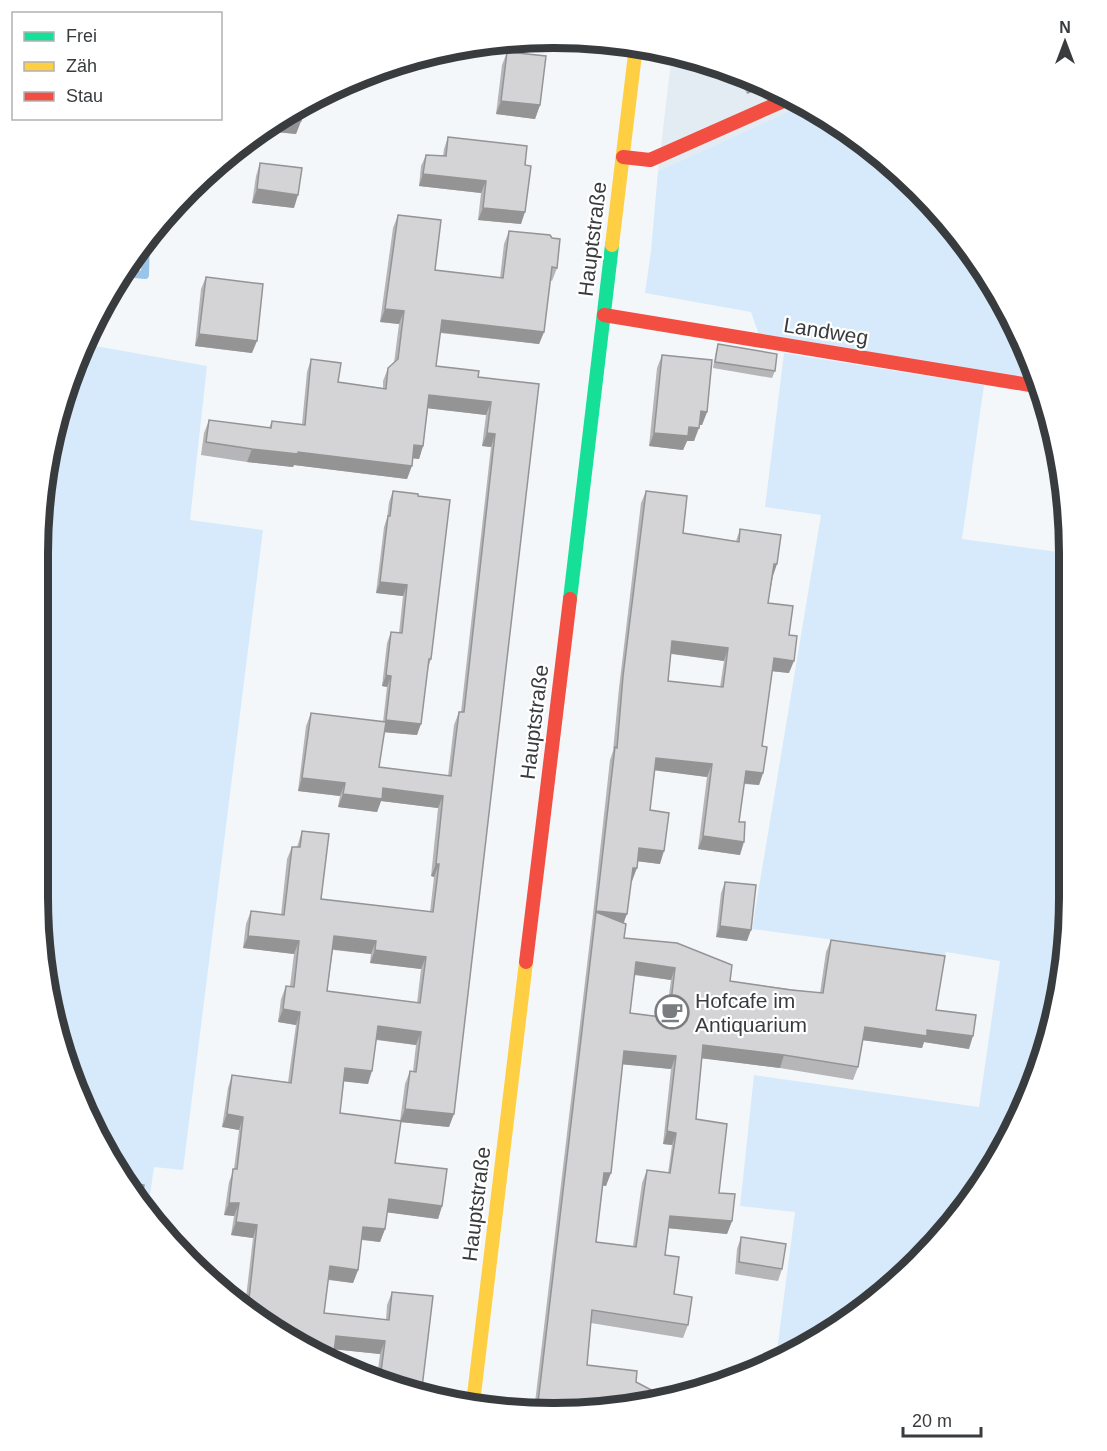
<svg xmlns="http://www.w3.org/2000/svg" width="1107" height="1451" font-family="Helvetica,sans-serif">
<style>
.built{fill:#e3ecf3}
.green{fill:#d7eafb}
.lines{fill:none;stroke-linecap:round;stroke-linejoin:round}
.stream{stroke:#9ac5e7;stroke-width:8}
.fast{stroke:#16e098;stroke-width:14}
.slow{stroke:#ffcf43;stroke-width:14}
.jam{stroke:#f24e42;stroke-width:14}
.wall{fill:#b6b5b7;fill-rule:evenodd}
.shaded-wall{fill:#949495}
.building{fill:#d4d3d5;stroke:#949495;stroke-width:1.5;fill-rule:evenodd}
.labels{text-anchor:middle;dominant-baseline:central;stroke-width:4.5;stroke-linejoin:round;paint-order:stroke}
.street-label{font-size:21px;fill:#393c3e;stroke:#fff}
.poi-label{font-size:21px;fill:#393c3e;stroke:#fff;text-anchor:start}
.rim{fill:none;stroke:#393c3e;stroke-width:8}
</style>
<rect width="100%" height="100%" fill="#f4f7fa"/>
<polygon class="built" points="672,53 751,77 803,105 658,171"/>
<g class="green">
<polygon points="803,105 840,125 919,189 983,267 1041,385 759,335 751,312 645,293 651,251 658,171"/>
<polygon points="84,344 207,366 190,520 263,530 183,1170 154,1167 148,1209 107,1156 55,1031 38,898 39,520 55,420"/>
<polygon points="784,353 984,385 962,539 1065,553 1065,914 1051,1017 1030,1095 983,1184 919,1262 840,1327 776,1358 795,1212 740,1206 754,1075 979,1107 1000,961 946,952 945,955 752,929 821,515 765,507"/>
</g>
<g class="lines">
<polyline class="stream" points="123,273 145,275 146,238"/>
<polyline class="fast" points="570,599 612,245"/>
<g class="slow">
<polyline points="612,245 636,46"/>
<polyline points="473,1403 526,962"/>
</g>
<g class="jam">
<polyline points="623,157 650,160 790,98"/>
<polyline points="604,315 1042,387"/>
<polyline points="526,962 570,599"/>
</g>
</g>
<g class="wall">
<polygon points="507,52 540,105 535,119 496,114 502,65"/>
<polygon points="736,72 751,77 766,85 747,94"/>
<polygon points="303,105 301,121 296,134 276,132 277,119"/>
<polygon points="448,137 525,165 521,224 478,220 481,193 419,186 421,166 426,155 443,156 444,149"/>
<polygon points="260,163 294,208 252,203 256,176"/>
<path d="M398,215l37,55 65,8 4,-34 5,-13 48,37 -5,13 -2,-1 -6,52 -5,12 -99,-11 -4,33 42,11 61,7 -90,743 -48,-5 -6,41 47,43 -4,13 -51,-7 -2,17 -5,13 -19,-2 -3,30 -5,13 -25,-3 -4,33 62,7 1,-15 5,-13 29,104 -44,-18 3,-24 -84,-9 -51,-39 8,-68 -22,-3 3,-19 -10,-1 5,-33 5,-13 5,-39 -17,-3 6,-39 4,-13 56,7 8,-57 -18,-3 3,-23 5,-13h4l4,-32 -51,-6 3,-24 5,-13 30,4 6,-56 5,-12h5l5,-16 19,68 109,13 4,-35 -3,-1 7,-68 -57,-7 -4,11 -39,-5 2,-11 -42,-5 8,-65 5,-13 72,9 4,-35 -5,-1 5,-43 4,-11 8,1 4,-37 -27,-3 8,-66 3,-9 2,-16 4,-11 38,168 -3,9 -11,67 -33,-3 -5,35 69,9 6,-51 5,-13h2l30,-265 -9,-1 4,-31 -58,-7 -5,38 -4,13 -6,-1 -6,21 -113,-14 -1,2 -46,-5 -46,-7 3,-22 5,-13 60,8 3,-7 30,3 5,-52 4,-13 27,23 45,6v-7l5,-13 6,-5 5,-39 -19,-2 13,-94zM333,950l38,4 -1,9 51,6 -4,34 -90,-12zM376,1040l40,5 -3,26h-3l-5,13 -5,37 -60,-8 4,-32 24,3z"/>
<polygon points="206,277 252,353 195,346 201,289"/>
<polygon points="718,344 775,371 772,378 713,368 716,351"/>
<polygon points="662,355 707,412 702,425 699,425 694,441 687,441 683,450 649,446 657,368"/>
<path d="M646,491l37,42 53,8 4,-12 33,47 -5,27 21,32v38l-17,-2 -10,75 1,27 -4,12 -15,-1 -5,38 1,33 -42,-6 9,-72 -52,-7 -5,40 10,54 -22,-3 -6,20 -1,-1 -7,43v15l106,43 90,12 6,-41 5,-12 105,70 33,39 -45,-7 -2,6 -59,-8 -5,27 -5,13 -73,-12 -78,-10 -6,61 23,74 13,28 -5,13 -58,-6 -4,27 9,39 14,31 -5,13 -92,-15 -37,90 -20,-2 58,-488 18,-163 3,-9 6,-63 22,-185zM671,654l53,7 -4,26 -52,-6zM634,975l37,5 -5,37 -36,-4zM622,1064l49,5 -8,75 9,1 -4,28 -21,-3 -5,13 -9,63 -37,-4 7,-57 3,1z"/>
<polygon points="725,882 747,941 716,937 721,893"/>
<polygon points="741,1237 782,1269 778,1281 735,1274 737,1249"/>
</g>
<g class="shaded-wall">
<polygon points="753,78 766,85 747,94"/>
<polygon points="501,101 540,105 535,119 496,114"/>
<polygon points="281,119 301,121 296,134 276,132"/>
<polygon points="423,174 486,181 481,193 419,186"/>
<polygon points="257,189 298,195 294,208 252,203"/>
<polygon points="483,208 525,212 521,224 478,220"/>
<polygon points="385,309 404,311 399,324 380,322"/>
<polygon points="442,320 544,332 539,344 437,332"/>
<polygon points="199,334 257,341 252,353 195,346"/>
<polygon points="429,395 491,402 486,415 425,408"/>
<polygon points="701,411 707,412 702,425 696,425"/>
<polygon points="689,427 699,428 694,441 687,441 683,450 649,446 654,433"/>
<polygon points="487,433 495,434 491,447 482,446"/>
<polygon points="414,445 423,446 419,459 410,458"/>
<polygon points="252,449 298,452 412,466 407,479 294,465 293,467 247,462"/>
<polygon points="774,564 777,564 773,576 769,576"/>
<polygon points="380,582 407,585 403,596 376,593"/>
<polygon points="672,641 728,648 724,661 667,653"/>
<polygon points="774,658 794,661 789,673 770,671"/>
<polygon points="386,675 391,676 387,687 382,686"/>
<polygon points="386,720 421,724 417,735 382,732"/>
<polygon points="656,758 712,764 707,777 652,770"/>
<polygon points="746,771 763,773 759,785 741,783"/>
<polygon points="302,778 345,783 340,796 298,791"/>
<polygon points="383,788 443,796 438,808 381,801 377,812 338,807 343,794"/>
<polygon points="703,836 744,842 740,855 698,849"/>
<polygon points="639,848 664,851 660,864 635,861"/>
<polygon points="436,864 439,864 434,877 431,876"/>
<polygon points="633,868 637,868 632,881 628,880"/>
<polygon points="596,911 627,914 622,927 596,912 592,923"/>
<polygon points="720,926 751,930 747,941 716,937"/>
<polygon points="248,936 299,941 294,954 243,948"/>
<polygon points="334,936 376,941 371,954 330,949"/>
<polygon points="375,950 426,957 421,969 370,963"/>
<polygon points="636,962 675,968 671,980 631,974"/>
<polygon points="283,1009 300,1012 296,1025 278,1022"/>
<polygon points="378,1026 421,1032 416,1045 373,1039"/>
<polygon points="865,1027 927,1030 973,1036 969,1049 924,1042 922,1048 861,1040"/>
<polygon points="703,1045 784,1055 780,1068 699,1058"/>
<polygon points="624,1051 676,1056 671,1069 619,1064"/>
<polygon points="345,1068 372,1071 368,1084 340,1081"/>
<polygon points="405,1109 454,1114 449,1127 400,1122"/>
<polygon points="227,1114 243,1117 239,1130 222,1127"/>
<polygon points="667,1131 676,1133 672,1145 663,1144"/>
<polygon points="604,1173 611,1173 606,1186 599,1185"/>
<polygon points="389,1199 442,1206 438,1219 384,1212"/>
<polygon points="229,1203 239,1203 234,1216 224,1215"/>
<polygon points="670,1216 732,1221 727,1234 666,1228"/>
<polygon points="236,1222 257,1225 253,1238 231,1235"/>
<polygon points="363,1227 385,1229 380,1242 358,1239"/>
<polygon points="330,1266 358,1270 353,1283 325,1279"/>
<polygon points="336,1336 385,1341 380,1354 331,1349"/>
</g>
<g class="building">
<polygon points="507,52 546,56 540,105 501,101"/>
<polygon points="303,105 301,121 281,119 281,117"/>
<polygon points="448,137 527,146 525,165 531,166 525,212 483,208 486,181 423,174 426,155 446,156"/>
<polygon points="260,163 302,168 298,195 257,189"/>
<path d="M398,215l43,5 -6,50 68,8 6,-47 41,4 2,3 8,1 -3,29 -5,-1 -8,65 -102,-12 -6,46 43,5 -1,6 61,7 -85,730 -49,-5 5,-38 6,1 5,-40 -43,-6 -6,45 -27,-3 -5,45 61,8 -6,42 52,6 -5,37 -53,-7 -4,30 -22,-2 -5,43 -28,-4 -6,47 65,7 3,-28 41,4 -12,100 -41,-17 5,-38 -49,-5 -3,24 -37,-15 -48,-37 9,-83 -21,-3 3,-19h-10l4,-34h4l6,-52 -16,-3 5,-39 59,8 9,-71 -17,-3 3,-23 8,1 5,-46 -51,-5 3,-25 33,4 8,-68h8l2,-16 27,3 -8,65 112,13 6,-48h-3l7,-68 -60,-8 -1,11 -39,-5 2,-11 -43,-5 9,-65 75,9 -7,45 72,9 8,-64h5l31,-278 -8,-1 4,-31 -62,-7 -6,51 -9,-1 -2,21 -114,-14v2l-46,-5 -46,-7 3,-22 62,8 1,-7 33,4 6,-66 30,4 -3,19 48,7 2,-21 10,-9 6,-48 -19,-2zM334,936l42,5 -1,9 51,7 -6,46 -93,-12z"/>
<polygon points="206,277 263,284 257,341 199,334"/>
<polygon points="718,344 777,354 775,371 715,362"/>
<polygon points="662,355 712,360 707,412 701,411 699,428 689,427 688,436 654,433"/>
<polygon points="393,491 418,494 418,496 450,500 431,659 429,659 421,724 386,720 391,676 386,675 391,632 402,633 407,585 380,582 388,516 390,516"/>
<path d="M646,491l41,5 -4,37 56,9 1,-13 41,6 -4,29h-3l-6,39 25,3 -4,29 8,1 -3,25 -20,-3 -12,88 5,1 -4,26 -17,-2 -7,51h6l-1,20 -41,-6 9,-72 -56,-6 -6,52 19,3 -5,38 -25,-3 -2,20h-4l-6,46 -31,-3 19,-164 2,1 6,-72zM672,641l56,7 -5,39 -55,-6z"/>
<polygon points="725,882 756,885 751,930 720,926"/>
<path d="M596,912l30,12 -2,14 53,5 55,22 -2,16 61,9 32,3 8,-53 114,16 -9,54 40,5 -3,21 -46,-6v6l-62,-9 -7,40 -74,-12 -81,-10 -7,74 31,5 -8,69 16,1 -3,27 -62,-5 -5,39 14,2 -5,37 18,3 -4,28 -96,-15 -5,55 50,6 -1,11 21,11 11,2 -114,18 -17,-2zM636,962l39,6 -6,50 -39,-5zM624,1051l52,5 -9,75 9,2 -6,40 -23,-3 -11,77 -40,-5 8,-69h7z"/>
<polygon points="127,1182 144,1185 141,1200"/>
<polygon points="741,1237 786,1244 782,1269 739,1262"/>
</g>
<defs>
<symbol id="cafe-ring" viewBox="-11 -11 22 22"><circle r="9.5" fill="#fff" stroke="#7a7d80" stroke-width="1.5"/><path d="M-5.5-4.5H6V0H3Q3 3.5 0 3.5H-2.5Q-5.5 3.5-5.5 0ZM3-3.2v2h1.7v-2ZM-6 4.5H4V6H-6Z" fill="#7a7d80"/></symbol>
</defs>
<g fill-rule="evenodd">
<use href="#cafe-ring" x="653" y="993" width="38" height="38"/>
</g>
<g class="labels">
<g class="street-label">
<text transform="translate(592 239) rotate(-83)">Hauptstraße</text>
<text transform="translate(826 331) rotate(9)">Landweg</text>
<text transform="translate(534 722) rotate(-83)">Hauptstraße</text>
<text transform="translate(476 1204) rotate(-83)">Hauptstraße</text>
</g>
<g class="poi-label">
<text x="695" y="1000">Hofcafe im<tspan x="695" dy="24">Antiquarium</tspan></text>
</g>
</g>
<path d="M0 0H1107V1451H0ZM553 48H554A505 505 0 0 1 1059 553V898A505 505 0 0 1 554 1403H553A505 505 0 0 1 48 898V553A505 505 0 0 1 553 48Z" fill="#fff" fill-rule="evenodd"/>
<path class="rim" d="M553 48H554A505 505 0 0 1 1059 553V898A505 505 0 0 1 554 1403H553A505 505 0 0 1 48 898V553A505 505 0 0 1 553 48Z"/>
<rect x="12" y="12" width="210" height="108" fill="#ffffff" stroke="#b0b1b2" stroke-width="1.5"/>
<rect x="24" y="32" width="30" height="9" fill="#16e098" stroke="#b0b1b2" stroke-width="1.5"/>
<text x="66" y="42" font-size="18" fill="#393c3e">Frei</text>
<rect x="24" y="62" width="30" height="9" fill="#ffcf43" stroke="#b0b1b2" stroke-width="1.5"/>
<text x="66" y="72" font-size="18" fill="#393c3e">Zäh</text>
<rect x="24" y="92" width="30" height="9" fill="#f24e42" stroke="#b0b1b2" stroke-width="1.5"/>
<text x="66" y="102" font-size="18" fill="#393c3e">Stau</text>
<g transform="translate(1065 42)" stroke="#ffffff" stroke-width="4.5" paint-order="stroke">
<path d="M0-4.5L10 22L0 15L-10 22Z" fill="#393c3e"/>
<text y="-9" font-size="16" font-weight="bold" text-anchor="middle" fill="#393c3e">N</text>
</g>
<path d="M903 1427v9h78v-9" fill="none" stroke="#393c3e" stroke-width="3"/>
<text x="912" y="1427" font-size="18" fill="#393c3e" stroke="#ffffff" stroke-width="4.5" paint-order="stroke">20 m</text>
</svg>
